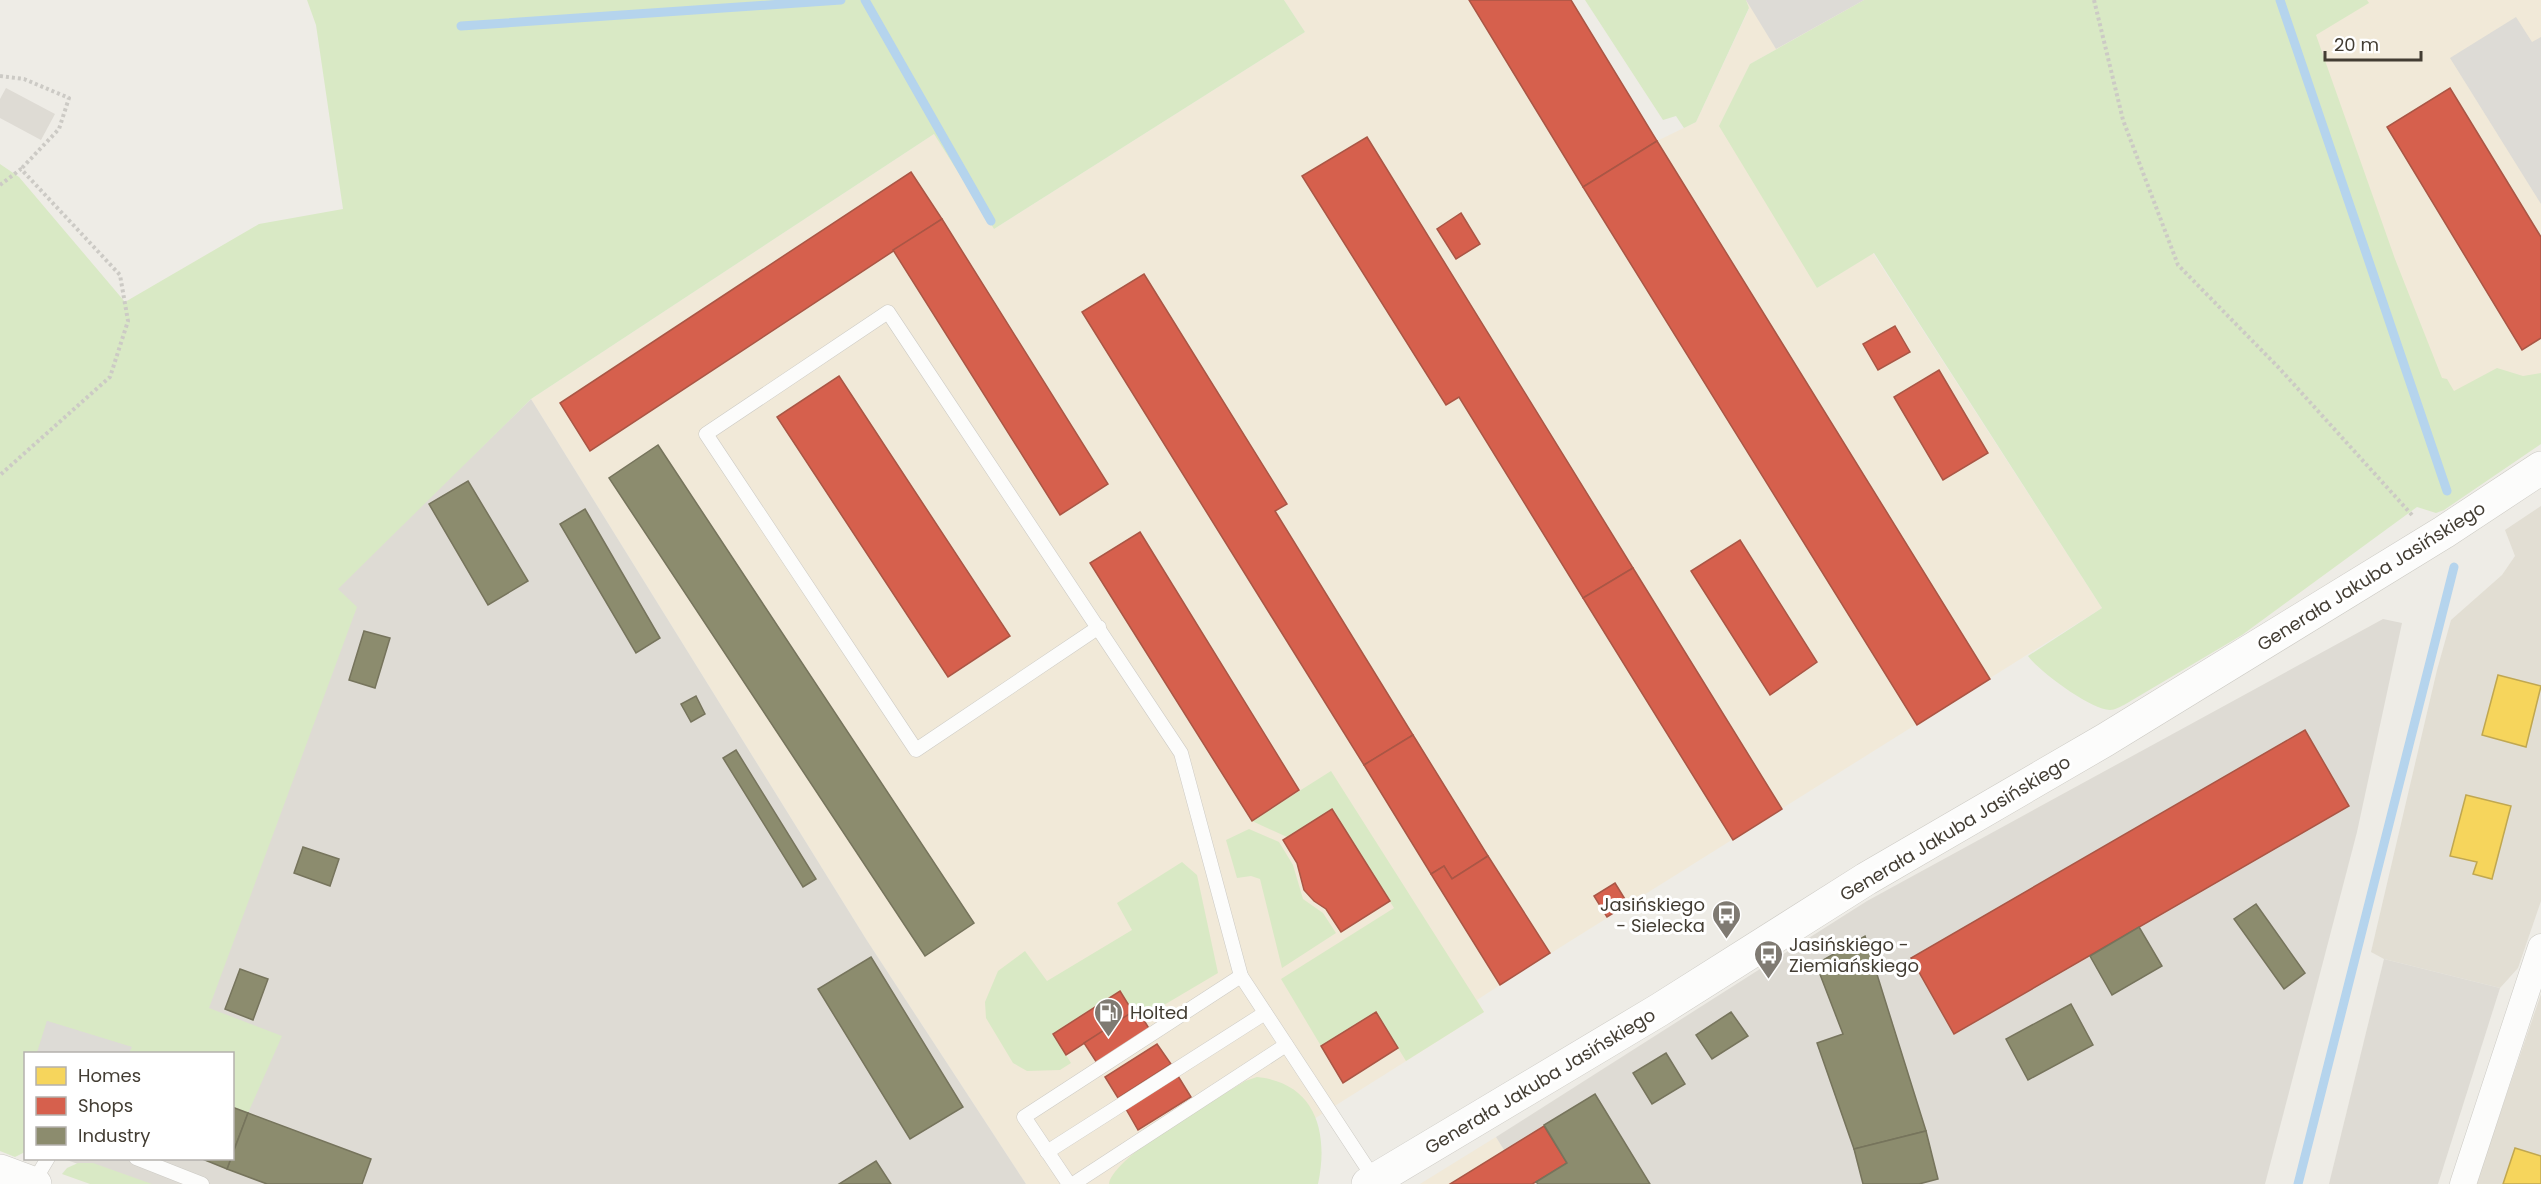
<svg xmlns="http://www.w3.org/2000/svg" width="2541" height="1184" font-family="Poppins,sans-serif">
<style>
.residential{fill:#e2ded3}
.commercial{fill:#f1e9d8}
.industrial{fill:#dedbd4}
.green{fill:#d9e9c5}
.parking{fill:#dddbd6}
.homes{fill:#f6d55c;stroke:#c0a750;stroke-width:1.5}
.shops{fill:#d6604d;stroke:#aa5645;stroke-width:1.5}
.industry{fill:#8c8c6e;stroke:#76745c;stroke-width:1.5}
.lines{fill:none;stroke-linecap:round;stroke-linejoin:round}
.stream{stroke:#b5d4ed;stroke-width:9}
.service-casing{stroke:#cccac4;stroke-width:15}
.minor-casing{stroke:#cccac4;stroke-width:27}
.tertiary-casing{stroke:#cccac4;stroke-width:34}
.path{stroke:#cccac5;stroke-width:4;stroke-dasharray:3 3;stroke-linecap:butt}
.service{stroke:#fcfcfb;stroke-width:14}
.minor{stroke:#fcfcfb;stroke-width:26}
.tertiary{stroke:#fcfcfb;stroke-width:33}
.labels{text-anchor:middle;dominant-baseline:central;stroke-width:6;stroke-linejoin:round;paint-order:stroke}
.street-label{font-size:18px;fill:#433d33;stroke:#fff}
.poi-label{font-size:18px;fill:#433d33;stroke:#fff;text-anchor:start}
</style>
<rect width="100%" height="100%" fill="#eeece6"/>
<g class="residential">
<polygon points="2541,506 2541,901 2518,968 2500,988 2384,959 2371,952 2437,670 2451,620 2502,575 2515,556 2505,530"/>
<polygon points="2541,994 2541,1184 2476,1184"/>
</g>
<g class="commercial">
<polygon points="1284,0 1571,0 1657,141 1696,122 1749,9 1746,0 1864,0 1750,64 1817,288 1873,253 2102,608 1500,985 1477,1000 1484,1012 1211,1184 1026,1184 866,939 531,399 934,134 994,229 1305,32"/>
<polygon points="2292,0 2541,0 2541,410 2446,471"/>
<polygon points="1496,1137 1525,1184 1420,1184"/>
</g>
<g class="industrial">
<polygon points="6,88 55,114 41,140 0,118 0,99"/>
<polygon points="531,399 866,939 1026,1184 134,1184 64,1159 232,1158 232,1054 26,1054 25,1144 0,916"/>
<polygon points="2383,619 2402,623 2357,832 2265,1184 1525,1184 1496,1137 1867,901"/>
<polygon points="2384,959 2500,988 2438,1184 2329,1184"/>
</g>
<g class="green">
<polygon points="307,0 1284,0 1305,32 994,229 934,134 531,399 338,589 357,607 209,1008 282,1036 248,1113 233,1107 232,1054 129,1053 131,1047 47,1021 37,1053 26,1054 25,1152 15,1157 0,1151 0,164 19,177 125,302 259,224 343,209 316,25"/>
<polygon points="1585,0 1746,0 1749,8 1696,122 1684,128 1676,116 1663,120"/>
<path d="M1864,0h503l2,3 -53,32 79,224 47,119 5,1 7,12 43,-23 26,8 18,-3v71l-97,66 -8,3 -19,-6 -175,128 -118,70c-5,2 -9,5 -14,5 -20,-1 -70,-38 -82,-54l74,-48 -228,-355 -57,35 -98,-162 31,-62z"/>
<polygon points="1331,771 1484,1012 1406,1061 1376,1012 1321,1046 1281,979 1394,908 1332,810 1287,837 1252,821"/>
<polygon points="1249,829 1279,842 1293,865 1303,899 1323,913 1336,933 1282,968 1260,879 1251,876 1237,878 1226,840"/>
<polygon points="1182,862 1197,875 1218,973 1142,1018 1137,1009 1133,1012 1120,992 1053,1034 1071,1063 1060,1070 1027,1071 1013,1063 986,1018 985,1002 998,971 1025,951 1047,981 1132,930 1117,903"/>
<path d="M1257,1077c59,6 72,56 61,107h-209c6,-30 107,-84 136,-103z"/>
<polygon points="78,1163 93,1163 152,1184 90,1184 62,1174 67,1168"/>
</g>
<g class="parking">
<polygon points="1746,0 1864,0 1776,49"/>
<polygon points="2516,17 2532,42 2541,37 2541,204 2450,58"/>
<polygon points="47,1021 132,1047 129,1053 37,1053"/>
</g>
<g class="homes">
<polygon points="2498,675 2541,686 2526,747 2482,735"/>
<polygon points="2466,795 2511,806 2492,879 2473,874 2477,862 2450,856"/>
<polygon points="2515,1148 2541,1156 2541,1184 2503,1184"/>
</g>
<g class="shops">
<polygon points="1469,0 1571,0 1657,141 1583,187"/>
<polygon points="2450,88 2541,237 2541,338 2522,350 2387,127"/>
<polygon points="1367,137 1633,568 1583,598 1459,397 1446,405 1302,176"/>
<polygon points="1657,141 1990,679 1917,725 1583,187"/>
<polygon points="911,172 942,219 590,451 560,403"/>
<polygon points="1461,213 1480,244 1456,259 1437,229"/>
<polygon points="942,219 1108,484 1060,515 893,250"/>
<polygon points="1144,274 1287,504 1275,511 1413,735 1364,765 1082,312"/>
<polygon points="1895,326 1910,352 1878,370 1863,344"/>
<polygon points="1939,370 1988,453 1943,480 1894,397"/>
<polygon points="839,376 1010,636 948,677 777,417"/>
<polygon points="1140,532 1299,790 1252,821 1090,563"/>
<polygon points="1740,540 1817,662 1770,695 1691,571"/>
<polygon points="1633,568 1782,809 1733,840 1583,598"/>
<polygon points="2305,730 2349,806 1954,1034 1911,958"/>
<polygon points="1413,735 1488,856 1452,879 1444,866 1431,874 1364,765"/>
<polygon points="1332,809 1390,901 1341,932 1326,909 1314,901 1304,890 1297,863 1283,840"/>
<polygon points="1488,856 1550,953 1500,985 1431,874 1444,866 1452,879"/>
<polygon points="1615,883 1628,904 1607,917 1594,896"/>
<polygon points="1120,991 1133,1012 1066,1055 1053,1034"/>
<polygon points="1137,1009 1150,1030 1097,1063 1084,1043"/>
<polygon points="1376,1012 1398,1048 1343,1083 1321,1046"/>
<polygon points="1157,1044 1171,1064 1118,1098 1105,1077"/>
<polygon points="1178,1076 1191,1097 1138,1130 1126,1109"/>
<polygon points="1544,1126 1567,1163 1536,1182 1532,1184 1450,1184"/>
</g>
<g class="industry">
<polygon points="658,445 974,923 925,956 609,478"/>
<polygon points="468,481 528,581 488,605 429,504"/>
<polygon points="585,509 660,638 636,653 560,524"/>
<polygon points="364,631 390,638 375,688 349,680"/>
<polygon points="696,696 705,714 691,722 681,704"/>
<polygon points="736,750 816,879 803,887 723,758"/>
<polygon points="303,847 339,859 330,886 294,873"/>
<polygon points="2256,904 2305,973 2284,989 2234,919"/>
<polygon points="2139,927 2162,966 2112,995 2090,956"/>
<polygon points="1865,936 1926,1131 1854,1149 1817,1043 1843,1034 1816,964"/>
<polygon points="871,957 963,1107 910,1139 818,989"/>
<polygon points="240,969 268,979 253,1020 225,1009"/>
<polygon points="2071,1004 2093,1045 2028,1080 2006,1039"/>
<polygon points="1731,1012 1748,1036 1712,1059 1696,1035"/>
<polygon points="1666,1053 1685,1084 1652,1104 1633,1073"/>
<polygon points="1595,1094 1650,1184 1538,1184 1536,1182 1567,1163 1544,1125"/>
<polygon points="232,1107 248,1113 232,1155"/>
<polygon points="248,1113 371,1159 362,1184 267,1184 227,1169"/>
<polygon points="1926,1131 1938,1179 1919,1184 1863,1184 1854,1149"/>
<polygon points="200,1158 231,1158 227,1169"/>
<polygon points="876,1161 891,1184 839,1184"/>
</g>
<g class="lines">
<g class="stream">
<polyline points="865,0 991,221"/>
<polyline points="2280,0 2447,491"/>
<polyline points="461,26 841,0"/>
<polyline points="2298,1184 2454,567"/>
</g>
<defs>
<g id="service">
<polyline points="1099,627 916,750 706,434 888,312 1181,753 1241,976 1375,1180"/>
<polyline points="1047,1152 1265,1013"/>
<polyline points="136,1158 202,1184"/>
<polyline points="33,1183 48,1158"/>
<polyline points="1069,1184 1024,1117 1241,976"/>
<polyline points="1073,1184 1286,1045"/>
</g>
<polyline id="minor" points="2463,1184 2541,947"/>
<g id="tertiary">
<polyline points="0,1171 35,1184"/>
<polyline points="1368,1184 1659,1010 1866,879 2105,740 2444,532 2541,468"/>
</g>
</defs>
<use href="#service" class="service-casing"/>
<use href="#minor" class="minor-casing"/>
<use href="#tertiary" class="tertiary-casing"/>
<g class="path">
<polyline points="2094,0 2123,120 2178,265 2280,369 2412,515"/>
<polyline points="0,76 24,79 69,98 59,129 21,169"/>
<polyline points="0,185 21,169 120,275 128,321 110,377 0,475"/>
</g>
<use href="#service" class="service"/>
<use href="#minor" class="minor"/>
<use href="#tertiary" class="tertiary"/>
</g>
<defs>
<symbol id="bus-pin" viewBox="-11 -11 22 30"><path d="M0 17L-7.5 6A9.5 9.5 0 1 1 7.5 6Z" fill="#7f7a72" stroke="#fff"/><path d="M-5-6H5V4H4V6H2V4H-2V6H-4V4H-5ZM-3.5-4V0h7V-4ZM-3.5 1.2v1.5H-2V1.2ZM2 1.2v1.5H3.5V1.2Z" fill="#fff"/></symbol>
<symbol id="fuel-pin" viewBox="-11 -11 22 30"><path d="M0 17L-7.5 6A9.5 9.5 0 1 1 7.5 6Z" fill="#7f7a72" stroke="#fff"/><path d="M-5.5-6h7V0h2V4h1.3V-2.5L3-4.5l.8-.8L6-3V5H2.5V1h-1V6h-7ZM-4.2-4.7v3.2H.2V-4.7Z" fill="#fff"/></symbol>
</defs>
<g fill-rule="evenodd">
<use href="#bus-pin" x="1710" y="898" width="33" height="45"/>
<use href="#bus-pin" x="1752" y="938" width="33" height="45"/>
<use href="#fuel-pin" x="1092" y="996" width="33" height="45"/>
</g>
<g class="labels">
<g class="street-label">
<text transform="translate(2371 576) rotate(-32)">Generała Jakuba Jasińskiego</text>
<text transform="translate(1955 828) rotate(-31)">Generała Jakuba Jasińskiego</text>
<text transform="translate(1540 1081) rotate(-31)">Generała Jakuba Jasińskiego</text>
</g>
<g class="poi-label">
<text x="1705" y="904" text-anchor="end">Jasińskiego<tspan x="1705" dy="21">- Sielecka</tspan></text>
<text x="1789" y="944">Jasińskiego -<tspan x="1789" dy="21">Ziemiańskiego</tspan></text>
<text x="1130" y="1012">Holted</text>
</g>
</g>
<rect x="24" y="1052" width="210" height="108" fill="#ffffff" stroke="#b4b1ad" stroke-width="1.5"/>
<rect x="36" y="1067" width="30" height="18" fill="#f6d55c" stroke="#b4b1ad" stroke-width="1.5"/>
<text x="78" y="1082" font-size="18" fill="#433d33">Homes</text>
<rect x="36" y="1097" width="30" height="18" fill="#d6604d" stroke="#b4b1ad" stroke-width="1.5"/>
<text x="78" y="1112" font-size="18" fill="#433d33">Shops</text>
<rect x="36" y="1127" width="30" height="18" fill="#8c8c6e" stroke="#b4b1ad" stroke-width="1.5"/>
<text x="78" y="1142" font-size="18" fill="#433d33">Industry</text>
<path d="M2325 51v9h96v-9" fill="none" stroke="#433d33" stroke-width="3"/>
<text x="2334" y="51" font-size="18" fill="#433d33" stroke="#ffffff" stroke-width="4.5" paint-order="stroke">20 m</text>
</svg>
